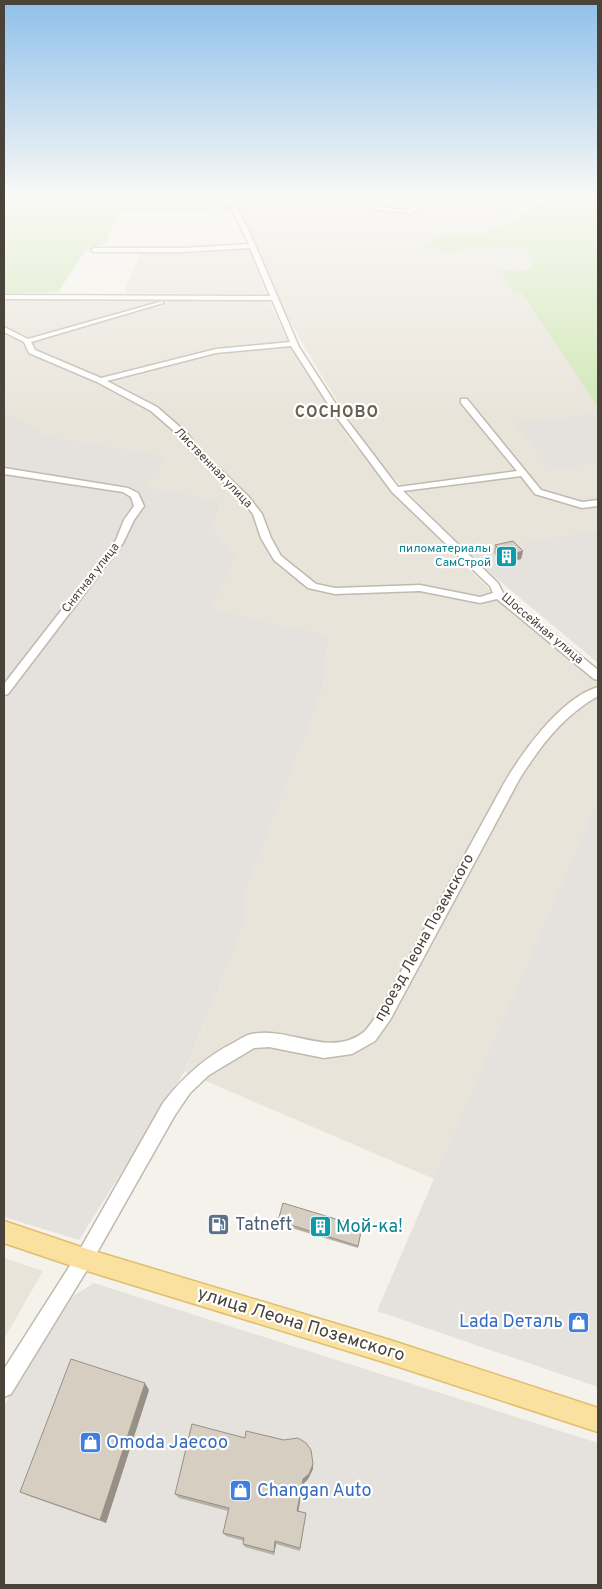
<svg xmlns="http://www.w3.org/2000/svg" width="602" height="1589" font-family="Overpass,sans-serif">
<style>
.residential{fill:#e9e4da}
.industrial{fill:#e5e1dc}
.green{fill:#d0e7b6}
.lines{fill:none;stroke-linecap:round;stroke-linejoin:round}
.minor-casing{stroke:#c0baae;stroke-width:3}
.major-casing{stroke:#dfbf6f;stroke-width:3}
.minor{fill:#fff;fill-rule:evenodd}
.major{fill:#fae19f;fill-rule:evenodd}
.wall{fill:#b8b1a6}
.shaded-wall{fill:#969087}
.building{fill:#d6cec1;stroke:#969087}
.labels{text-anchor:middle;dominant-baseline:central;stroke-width:4.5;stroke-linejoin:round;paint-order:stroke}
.far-street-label{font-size:12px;fill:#494339;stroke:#fff}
.far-culture-label{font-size:12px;fill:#0d838f;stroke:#fff;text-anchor:end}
.street-label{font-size:15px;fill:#494339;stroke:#fff}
.far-district-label{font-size:16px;font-weight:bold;letter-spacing:1px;fill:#6b6151;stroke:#fff}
.near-service-label{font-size:18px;fill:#4e5e75;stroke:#fff;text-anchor:start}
.near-culture-label{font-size:18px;fill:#0d838f;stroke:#fff;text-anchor:start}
.near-shop-label{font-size:18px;fill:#366cbe;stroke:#fff;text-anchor:start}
.near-street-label{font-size:18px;fill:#494339;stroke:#fff}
</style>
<rect width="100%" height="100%" fill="#f5f2eb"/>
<g class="residential">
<polygon points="233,197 494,197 475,206 521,214 500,229 492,228 485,235 445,234 423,246 450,254 460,251 485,250 499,246 510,246 524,250 536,260 529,267 518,272 498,268 514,293 521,292 598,408 598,413 515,422 551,470 598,464 598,530 465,552 375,458 324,380 287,316 241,213"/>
<polygon points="248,245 265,294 124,293 142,249 194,249"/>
<polygon points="4,295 268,299 289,344 350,440 396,494 495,595 598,683 598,798 434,1179 185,1072 245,924 244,897 322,692 329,635 210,609 236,556 213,529 221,500 144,487 167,456 48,436 4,410"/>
<polygon points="4,1258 43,1271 4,1339"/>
</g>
<g class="industrial">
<polygon points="4,410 48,436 168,456 145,487 221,500 213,529 236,556 211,609 329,635 322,692 244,897 245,924 185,1071 79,1240 4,1217"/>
<polygon points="598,413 598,464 551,470 514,422"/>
<polygon points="598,530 598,663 465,552 573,534"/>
<polygon points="598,798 598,1387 377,1311"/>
<polygon points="94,1283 598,1443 598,1585 4,1585 4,1406 62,1303"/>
</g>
<g class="green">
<polygon points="4,197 225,197 230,203 232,210 120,213 105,243 85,251 58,292 4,293"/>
<polygon points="494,197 537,197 513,213 474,206"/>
<path d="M544,197h54v211l-77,-116 -7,1 -16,-25c14,3 29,7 38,-8l-12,-10 -14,-4h-11l-14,4 -25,1 -10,3 -28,-8 23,-12 40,1 7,-7 8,1z"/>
</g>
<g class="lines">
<defs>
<g id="minor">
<path d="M226,197h6l18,36 49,114 42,65 57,75 119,-16 -56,-68v-4h6l74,91 41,12 16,-2v6l-16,2 -47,-14 -14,-18 -118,15 95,92 5,10 95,77v10l-4,-1 -97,-80 -17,4 -60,-12 -85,3 -27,-6 -34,-28 -13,-22 -8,-24 -11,-14 -50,-48 -10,-14 -31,-27 -54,-29 -68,-29 -5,-11 -20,-10v-5l24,12 135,-38v2l-132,39 4,8 66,28 115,-29 74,-7 -18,-42 -268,-1v-4l266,1 -20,-48 -67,4h-89l-3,-2 3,-2h89l66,-4zM291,346l44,69 57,77 98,94 3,7 -13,4 -60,-12 -85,3 -19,-4 -35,-28 -10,-18 -9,-24 -14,-18 -50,-48 -10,-14 -31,-27 -50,-26 109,-28z"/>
<path d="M338,197c22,0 49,16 71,12 12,-2 21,-12 34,-12l-33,16 -31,-3z"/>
<polygon points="4,468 128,488 138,493 144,506 134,520 123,543 8,694 4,695 4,684 116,540 124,520 134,506 131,497 123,492 4,474"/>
<path d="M598,687v9c-34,19 -57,49 -78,82l-130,242 -15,21 -23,13 -28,4 -55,-11 -15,1 -45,27 -19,18 -15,22 -85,150 -79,129 -7,3v-28l74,-116 85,-150c20,-26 42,-46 72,-61 5,-3 11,-7 17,-8 38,-8 77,25 112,-2 6,-6 11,-15 16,-22l121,-221c18,-33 59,-91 97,-102z"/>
</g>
<polygon id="major" points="4,1221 84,1248 390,1340 598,1408 598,1432 390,1364 84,1270 4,1243"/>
</defs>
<use href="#minor" class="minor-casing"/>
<use href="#major" class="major-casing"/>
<use href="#minor" class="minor"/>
<use href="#major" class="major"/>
</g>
<g class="wall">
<polygon points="495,545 523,551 521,559 503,564 494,553"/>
<polygon points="278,1221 362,1227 358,1248 278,1224"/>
<polygon points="149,1390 106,1523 29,1496 20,1492"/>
<polygon points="313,1464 313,1469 308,1479 303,1484 298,1511 306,1513 300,1551 276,1544 274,1555 245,1547 243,1544 244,1541 226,1536 223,1533 228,1511 179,1498 175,1494"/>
</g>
<g class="shaded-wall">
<polygon points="523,551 521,559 503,564 505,556"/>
<polygon points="145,1383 149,1390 106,1523 100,1520"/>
<polygon points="313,1464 313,1469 308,1479 303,1484 298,1514 297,1511 303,1479"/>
<polygon points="275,1541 276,1544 274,1555 274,1552"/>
</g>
<g class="building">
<polygon points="513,541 523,551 505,556 495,545"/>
<polygon points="283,1203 362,1227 358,1246 278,1221"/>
<polygon points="71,1359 145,1383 100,1520 20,1492"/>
<polygon points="192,1424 245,1438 246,1431 284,1440 298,1438 306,1443 311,1450 313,1464 309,1474 303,1479 297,1511 306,1513 300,1548 275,1541 274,1552 243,1544 244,1538 223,1533 229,1508 175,1494"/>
</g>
<linearGradient id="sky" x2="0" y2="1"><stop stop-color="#8fc0ea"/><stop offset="0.47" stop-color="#faf9f6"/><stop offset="1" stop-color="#faf9f6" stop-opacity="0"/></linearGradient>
<rect width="602" height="419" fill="url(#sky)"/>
<defs>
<symbol id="building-square" viewBox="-11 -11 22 22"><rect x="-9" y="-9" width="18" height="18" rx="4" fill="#0f9aa8" stroke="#fff"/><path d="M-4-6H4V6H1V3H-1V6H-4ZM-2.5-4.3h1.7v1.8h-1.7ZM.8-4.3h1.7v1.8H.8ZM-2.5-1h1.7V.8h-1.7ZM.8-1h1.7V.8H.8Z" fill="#fff"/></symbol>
<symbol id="fuel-square" viewBox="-11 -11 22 22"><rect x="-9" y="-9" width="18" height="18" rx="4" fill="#5c6f8a" stroke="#fff"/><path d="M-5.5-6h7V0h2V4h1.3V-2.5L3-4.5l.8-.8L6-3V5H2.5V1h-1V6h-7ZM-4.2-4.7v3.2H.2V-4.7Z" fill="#fff"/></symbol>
<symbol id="shop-square" viewBox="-11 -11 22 22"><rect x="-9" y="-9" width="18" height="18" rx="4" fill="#3f7fe0" stroke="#fff"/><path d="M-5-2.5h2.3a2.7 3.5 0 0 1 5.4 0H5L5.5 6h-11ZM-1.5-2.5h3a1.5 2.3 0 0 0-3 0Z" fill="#fff"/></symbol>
</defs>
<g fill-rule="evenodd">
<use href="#building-square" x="494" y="544" width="25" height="25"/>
<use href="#fuel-square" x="206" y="1212" width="25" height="25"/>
<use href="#building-square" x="308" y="1214" width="25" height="25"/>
<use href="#shop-square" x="566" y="1310" width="25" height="25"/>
<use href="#shop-square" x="78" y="1430" width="25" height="25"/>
<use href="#shop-square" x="228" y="1478" width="25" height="25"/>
</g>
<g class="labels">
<g class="far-street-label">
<text transform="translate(213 468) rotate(46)">Лиственная улица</text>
<text transform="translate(91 578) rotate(-52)">Снятная улица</text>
<text transform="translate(542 629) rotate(40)">Шоссейная улица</text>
</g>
<g class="far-culture-label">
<text x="491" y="549">пиломатериалы<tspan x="491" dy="14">СамСтрой</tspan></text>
</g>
<g class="street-label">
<text transform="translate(425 938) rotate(-61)">проезд Леона Поземского</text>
</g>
<g class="far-district-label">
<text x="337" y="413">СОСНОВО</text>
</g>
<g class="near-service-label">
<text x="235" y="1225">Tatneft</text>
</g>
<g class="near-culture-label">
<text x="336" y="1227">Мой-ка!</text>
</g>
<g class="near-shop-label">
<text x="563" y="1322" text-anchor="end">Lada Dеталь</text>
<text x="106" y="1443">Omoda Jaecoo</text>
<text x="257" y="1491">Changan Auto</text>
</g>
<g class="near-street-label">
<text transform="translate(301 1325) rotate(17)">улица Леона Поземского</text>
</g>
</g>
<rect width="602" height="1589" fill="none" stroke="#494339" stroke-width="10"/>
</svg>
